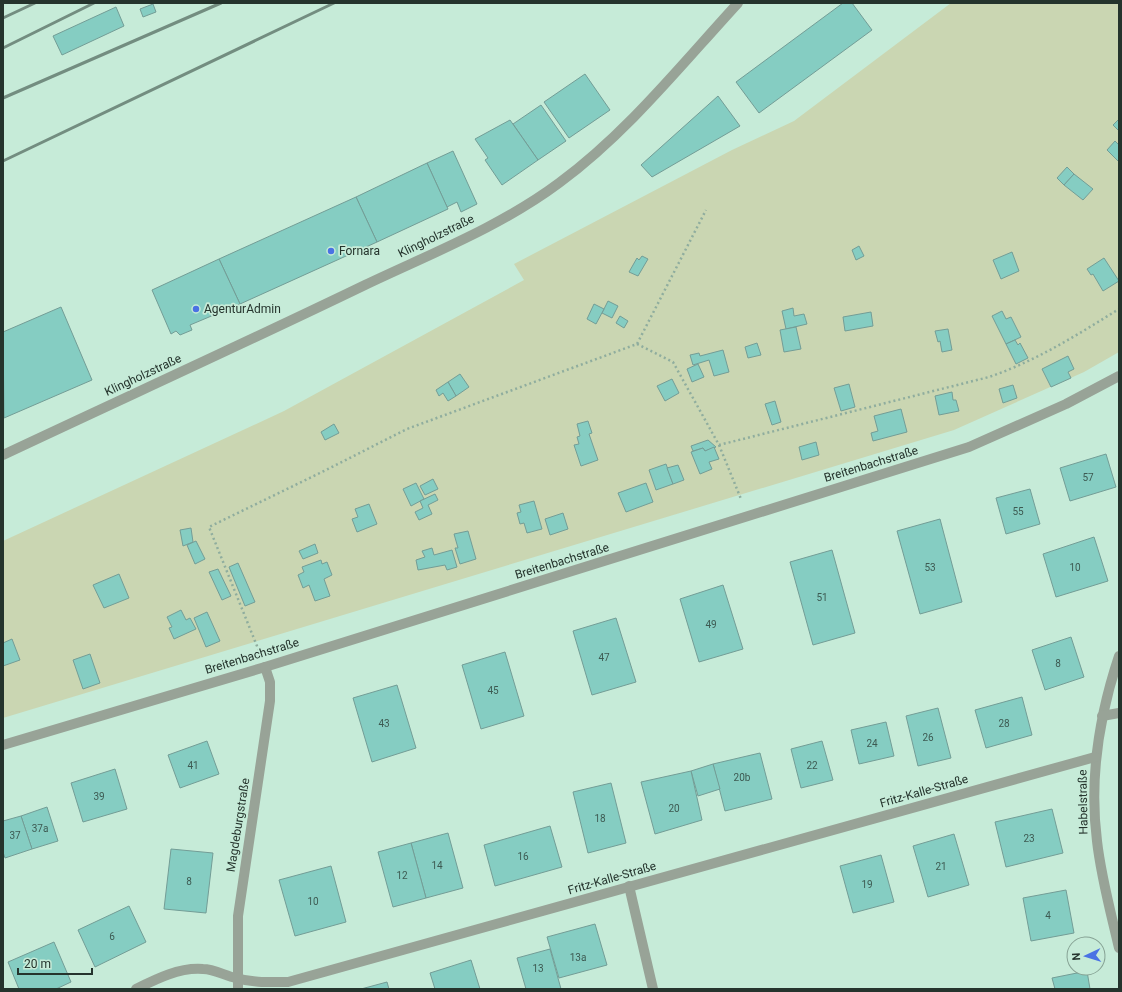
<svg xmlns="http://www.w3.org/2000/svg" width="1122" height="992" font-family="Roboto,sans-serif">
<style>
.green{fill:#cad6b2}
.building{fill:#85cdc2;stroke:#739d96}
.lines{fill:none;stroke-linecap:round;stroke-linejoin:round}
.path{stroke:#8fad9e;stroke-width:2.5;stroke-dasharray:2 3;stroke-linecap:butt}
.minor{stroke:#98a397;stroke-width:10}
.rail{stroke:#738d80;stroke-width:3}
.poi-dot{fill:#4a72e4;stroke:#c6ebd8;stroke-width:1.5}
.labels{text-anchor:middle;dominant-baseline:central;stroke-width:3.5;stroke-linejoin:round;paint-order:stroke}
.number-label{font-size:10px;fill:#3d5a52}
.street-label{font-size:12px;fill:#25342d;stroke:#c6ebd8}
.poi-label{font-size:12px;fill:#25342d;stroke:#c6ebd8;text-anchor:start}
</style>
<rect width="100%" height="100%" fill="#c6ebd8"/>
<polygon class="green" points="951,3 1119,3 1119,352 1084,372 954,430 3,718 3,541 284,411 524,280 514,264 732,150 794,121"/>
<g class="building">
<polygon points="843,3 852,3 872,30 759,113 736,82"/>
<polygon points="153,4 156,12 143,17 140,9"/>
<polygon points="116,7 124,26 62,55 53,36"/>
<polygon points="585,74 610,110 569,138 544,102"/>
<polygon points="718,96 740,126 652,177 641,165"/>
<polygon points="541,105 566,141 538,160 513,124"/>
<polygon points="1119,119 1119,131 1113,125"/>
<polygon points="510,120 538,160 502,185 485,160 488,158 475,139"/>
<polygon points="1115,141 1119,145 1119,162 1107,150"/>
<polygon points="453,151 477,204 461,212 457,202 447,207 427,163"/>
<polygon points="427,163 448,209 377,242 356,197"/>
<polygon points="1067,167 1074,174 1064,185 1057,178"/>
<polygon points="1074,174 1093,189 1083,200 1064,185"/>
<polygon points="356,197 377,242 240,304 219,259"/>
<polygon points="859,246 864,256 856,260 852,250"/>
<polygon points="1012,252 1019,271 1001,279 993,260"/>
<polygon points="642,256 648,259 638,276 629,272 637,258 639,260"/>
<polygon points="1104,258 1119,281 1103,291 1093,274 1091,275 1087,269"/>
<polygon points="219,259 240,304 190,325 192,330 180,335 176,331 171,334 152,290"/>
<polygon points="608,301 618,306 612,318 602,313"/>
<polygon points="594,304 604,309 596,324 587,319"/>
<polygon points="61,307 92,380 4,418 3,332"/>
<polygon points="793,308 794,316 804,314 807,324 786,329 782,311"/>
<polygon points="1002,311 1006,319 1011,317 1021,337 1006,344 992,316"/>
<polygon points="871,312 873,326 845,331 843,317"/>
<polygon points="620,316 628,321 624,328 616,323"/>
<polygon points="796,327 801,349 784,352 780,330"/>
<polygon points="948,329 952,350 942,352 940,341 938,342 935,331"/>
<polygon points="1015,340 1018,345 1020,343 1028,358 1016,364 1006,344"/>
<polygon points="757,343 761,355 748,358 745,347"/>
<polygon points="723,350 729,372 714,376 709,360 693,365 690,355 699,353 700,356"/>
<polygon points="1068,356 1074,369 1068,372 1071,378 1051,387 1042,369"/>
<polygon points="698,364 704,377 692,382 687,369"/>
<polygon points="460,374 469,387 456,396 448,382"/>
<polygon points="672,379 679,393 665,401 657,386"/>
<polygon points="448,382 456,396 448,401 443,393 439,396 436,390"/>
<polygon points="849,384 855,407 841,411 834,388"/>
<polygon points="1013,385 1017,398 1003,403 999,389"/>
<polygon points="952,392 953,400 956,400 959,411 939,415 935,396"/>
<polygon points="775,401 781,422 772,425 765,404"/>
<polygon points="901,409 907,432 873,441 871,433 878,431 874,416"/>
<polygon points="588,421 592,433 589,434 598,460 581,466 574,445 579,444 577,437 580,436 577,424"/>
<polygon points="334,424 339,433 325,440 321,432"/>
<polygon points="708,440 716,447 705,451 703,448 693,451 691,446"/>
<polygon points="816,442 819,455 802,460 799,447"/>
<polygon points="714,447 719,459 709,462 712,469 700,474 691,452 703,448 705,451"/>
<polygon points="1106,454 1116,487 1070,501 1060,468"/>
<polygon points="666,464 673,484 656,490 649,470"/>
<polygon points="678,465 684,480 673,484 667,468"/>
<polygon points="433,479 438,489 425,495 420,486"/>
<polygon points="416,483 424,499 411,506 403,489"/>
<polygon points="646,483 653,502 626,512 618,493"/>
<polygon points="1030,489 1040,524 1006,534 996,498"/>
<polygon points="435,494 438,500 428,505 432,514 419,520 415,512 423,508 420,501"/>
<polygon points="534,501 542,529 527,533 524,523 520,524 517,513 521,512 519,505"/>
<polygon points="369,504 377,524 357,532 352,519 358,517 355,509"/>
<polygon points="563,513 568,529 550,535 545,519"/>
<polygon points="940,519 962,602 920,614 897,531"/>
<polygon points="191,528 193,542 183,546 180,530"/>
<polygon points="468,531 476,559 460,564 455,548 458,548 454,534"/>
<polygon points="1094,537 1108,581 1056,597 1043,554"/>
<polygon points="196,541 205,559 195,564 187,545"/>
<polygon points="315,544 318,553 303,559 299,551"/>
<polygon points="432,548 434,555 452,550 457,567 447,570 445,565 418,570 416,560 425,557 422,551"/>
<polygon points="832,550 855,633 813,645 790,562"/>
<polygon points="321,560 322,564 327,562 332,575 324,579 330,596 315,601 309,585 303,588 298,575 304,572 302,567"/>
<polygon points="238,563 255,602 245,606 229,567"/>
<polygon points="218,569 231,596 222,600 209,572"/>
<polygon points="119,574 129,598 104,608 93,585"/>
<polygon points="723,585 743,649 699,662 680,599"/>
<polygon points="181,610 186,620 190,618 196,629 174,639 169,628 172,627 167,617"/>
<polygon points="207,612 220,641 206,647 194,618"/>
<polygon points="616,618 636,682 592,695 573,631"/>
<polygon points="1071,637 1084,677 1045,690 1032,650"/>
<polygon points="12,639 20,660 3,666 3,643"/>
<polygon points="505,652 524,716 481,729 462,665"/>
<polygon points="90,654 100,683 83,689 73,660"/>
<polygon points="397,685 416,748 372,762 353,698"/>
<polygon points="1022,697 1032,735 986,748 975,710"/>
<polygon points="938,708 951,758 918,766 906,716"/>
<polygon points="886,722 894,756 859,764 851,730"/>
<polygon points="207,741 219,774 180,788 168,755"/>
<polygon points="822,741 833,780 801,788 791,749"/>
<polygon points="760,753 772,799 725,811 713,764"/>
<polygon points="713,764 720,789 698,796 691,771"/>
<polygon points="115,769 127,809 83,822 71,783"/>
<polygon points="691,771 702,820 655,834 641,782"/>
<polygon points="611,783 626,843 588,853 573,792"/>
<polygon points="47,807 58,841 32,849 21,816"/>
<polygon points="1052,809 1063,853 1006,867 995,822"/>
<polygon points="21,816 32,849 5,858 3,852 3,821"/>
<polygon points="550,826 562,867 495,886 484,845"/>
<polygon points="448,833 463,888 426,898 411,843"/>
<polygon points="954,834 969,885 928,897 913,846"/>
<polygon points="411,843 426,898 393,907 378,852"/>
<polygon points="171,849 213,853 206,913 164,909"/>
<polygon points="881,855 894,902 853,913 840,866"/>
<polygon points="331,866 346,922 295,936 279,880"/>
<polygon points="1066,890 1074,933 1031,941 1023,898"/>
<polygon points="129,906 146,942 95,967 78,930"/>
<polygon points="595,924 607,965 559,978 547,937"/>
<polygon points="54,942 71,982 56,989 19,989 8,962"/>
<polygon points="550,949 561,989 526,989 517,958"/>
<polygon points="471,960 480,989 435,989 430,973"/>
<polygon points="1087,971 1090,989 1055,989 1052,978"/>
<polygon points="387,982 389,989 361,989"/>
</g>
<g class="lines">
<g class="path">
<path d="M637,344l36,18 46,83 270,-68c47,-16 88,-42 130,-68"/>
<polyline points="719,445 741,499"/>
<polyline points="259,651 209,527 326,470 407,429 637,344 706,210"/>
</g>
<g class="minor">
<path d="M3,455c121,-57 242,-112 362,-170 65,-31 135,-58 194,-102 68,-50 122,-118 179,-180"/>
<path d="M1119,656c-20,60 -30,122 -22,185 4,36 14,72 22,107"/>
<polyline points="1102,716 1119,713"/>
<polyline points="3,745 265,667 969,447 1066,404 1119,376"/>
<polyline points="629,886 653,989"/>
<path d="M136,989c20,-10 44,-22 67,-20 11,0 23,7 33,9 17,5 35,4 52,4l807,-225"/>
<polyline points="238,989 238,916 270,701 270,682 265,667"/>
</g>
<g class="rail">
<polyline points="3,18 35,3"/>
<polyline points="3,48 94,3"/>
<polyline points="3,98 221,3"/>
<polyline points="3,161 334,3"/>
</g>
</g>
<g class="poi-dot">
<circle cx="331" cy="251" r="4"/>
<circle cx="196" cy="309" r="4"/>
</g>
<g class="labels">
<g class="number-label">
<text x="1088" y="477">57</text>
<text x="1018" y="511">55</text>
<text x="930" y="567">53</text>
<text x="1075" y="567">10</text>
<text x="822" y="597">51</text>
<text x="711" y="624">49</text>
<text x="604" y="657">47</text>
<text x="1058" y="663">8</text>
<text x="493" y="690">45</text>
<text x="384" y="723">43</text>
<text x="1004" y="723">28</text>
<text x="928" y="737">26</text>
<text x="872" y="743">24</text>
<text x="193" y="765">41</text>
<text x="812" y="765">22</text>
<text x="742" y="777">20b</text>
<text x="99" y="796">39</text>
<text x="674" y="808">20</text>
<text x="600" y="818">18</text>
<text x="40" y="828">37a</text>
<text x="15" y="835">37</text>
<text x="1029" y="838">23</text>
<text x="523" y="856">16</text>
<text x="437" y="865">14</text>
<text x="941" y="866">21</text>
<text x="402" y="875">12</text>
<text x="189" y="881">8</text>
<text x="867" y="884">19</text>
<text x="313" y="901">10</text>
<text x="1048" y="915">4</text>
<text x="112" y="936">6</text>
<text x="578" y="957">13a</text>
<text x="538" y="968">13</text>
</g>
<g class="street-label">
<text transform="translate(436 236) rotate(-26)">Klingholzstraße</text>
<text transform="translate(143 375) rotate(-25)">Klingholzstraße</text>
<text transform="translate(871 464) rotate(-17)">Breitenbachstraße</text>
<text transform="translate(562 561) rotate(-17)">Breitenbachstraße</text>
<text transform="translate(252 656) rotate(-17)">Breitenbachstraße</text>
<text transform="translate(924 791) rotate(-16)">Fritz-Kalle-Straße</text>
<text transform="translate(1083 802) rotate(-91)">Habelstraße</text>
<text transform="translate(238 825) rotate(-81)">Magdeburgstraße</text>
<text transform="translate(612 878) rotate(-16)">Fritz-Kalle-Straße</text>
</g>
<g class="poi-label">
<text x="339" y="251">Fornara</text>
<text x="204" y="309">AgenturAdmin</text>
</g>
</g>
<rect width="1122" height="992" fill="none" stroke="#25342d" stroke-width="8"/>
<g transform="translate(1086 956) rotate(266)"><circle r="19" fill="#c6ebd8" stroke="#86a294"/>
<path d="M0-3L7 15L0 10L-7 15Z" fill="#4a72e4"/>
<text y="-6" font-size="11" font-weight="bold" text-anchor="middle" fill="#25342d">N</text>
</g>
<path d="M18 968v6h74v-6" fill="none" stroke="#25342d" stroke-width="2"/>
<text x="24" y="968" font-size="12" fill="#25342d" stroke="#c6ebd8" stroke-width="3" paint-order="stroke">20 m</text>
</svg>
